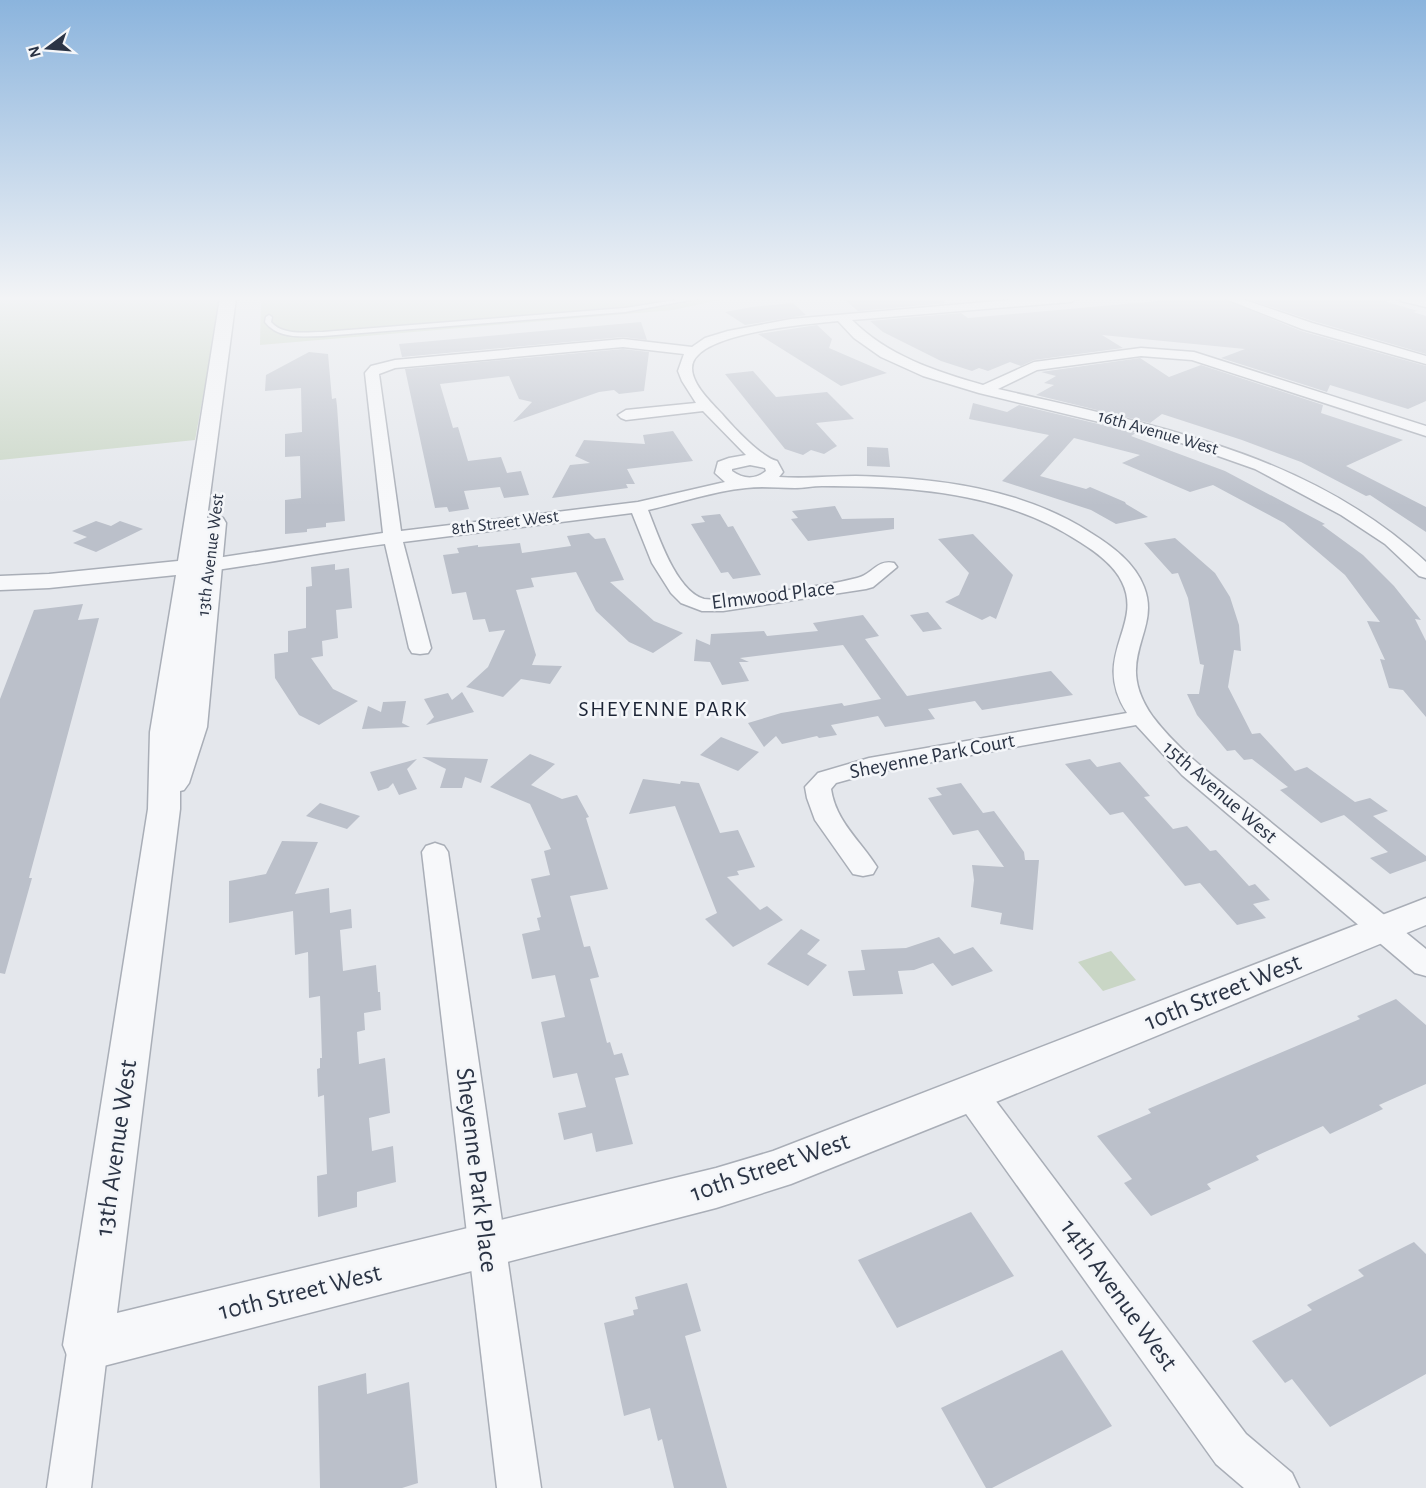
<svg xmlns="http://www.w3.org/2000/svg" width="1426" height="1488" font-family="'Alegreya Sans',sans-serif">
<style>
.green{fill:#c9d6c5}
.building{fill:#bbc0ca}
.lines{fill:none;stroke-linecap:round;stroke-linejoin:round}
.service-casing{stroke:#a9aeb7;stroke-width:3}
.minor-casing{stroke:#a9aeb7;stroke-width:3}
.tertiary-casing{stroke:#a9aeb7;stroke-width:3}
.service{fill:#f7f8fa;fill-rule:evenodd}
.minor{fill:#f7f8fa;fill-rule:evenodd}
.tertiary{fill:#f7f8fa;fill-rule:evenodd}
.labels{text-anchor:middle;dominant-baseline:central;stroke-width:5;stroke-linejoin:round;paint-order:stroke}
.far-street-label{font-size:18px;fill:#2b3445;stroke:#f4f6f9}
.street-label{font-size:21px;fill:#2b3445;stroke:#f4f6f9}
.neighbourhood-label{font-size:22px;letter-spacing:1.5px;fill:#1d2536;stroke:#f4f6f9}
.near-street-label{font-size:26px;fill:#2b3445;stroke:#f4f6f9}
</style>
<rect width="100%" height="100%" fill="#e4e7ec"/>
<g class="green">
<polygon points="0,298 221,298 195,440 0,460"/>
<polygon points="261,298 728,298 673,310 260,345"/>
<polygon points="1111,951 1136,980 1103,991 1078,962"/>
</g>
<g class="building">
<polygon points="842,298 939,298 947,303 858,311"/>
<polygon points="1191,298 1221,298 1301,331 1426,366 1426,401 1408,409 1330,385 1327,392 1221,358 1245,349 1102,335 1123,348 1034,360 1021,366 1010,362 988,371 979,368 972,371 941,361 883,332 870,321 961,313 968,318"/>
<polygon points="1245,298 1387,298 1387,302 1418,311 1413,312 1426,316 1426,354 1313,321"/>
<polygon points="793,303 806,315 745,325 725,312 752,307"/>
<polygon points="641,322 647,340 623,337 402,357 399,344"/>
<polygon points="817,325 832,339 829,348 887,373 841,386 758,334"/>
<polygon points="623,349 649,352 644,391 619,394 614,390 599,392 513,422 532,402 519,399 509,376 440,384 453,428 458,427 468,461 501,457 507,473 521,471 529,495 504,498 500,487 464,491 469,509 449,512 447,507 435,508 405,369"/>
<polygon points="309,352 328,354 332,399 336,398 337,406 345,521 326,523 326,527 307,529 307,532 285,534 285,500 301,498 300,456 285,457 285,434 302,432 301,388 265,391 266,375"/>
<polygon points="1140,358 1169,377 1201,365 1323,405 1321,413 1403,440 1346,466 1426,507 1426,532 1370,495 1366,496 1301,462 1242,440 1162,414 1150,423 1036,395 1054,385 1044,383 1056,376 1041,372"/>
<polygon points="753,371 776,397 827,392 854,419 816,423 837,446 824,454 811,450 803,455 785,449 725,374"/>
<polygon points="973,403 1007,412 1019,405 1136,433 1131,436 1225,471 1325,524 1322,525 1363,555 1394,586 1421,620 1415,619 1426,641 1426,717 1403,690 1389,688 1380,659 1385,660 1367,621 1380,622 1345,575 1284,523 1213,485 1190,492 1122,463 1140,455 1074,438 1040,476 1086,489 1090,487 1125,502 1126,504 1148,517 1116,524 1091,510 1002,481 1049,435 969,419"/>
<polygon points="673,431 693,461 627,469 635,484 626,484 628,488 552,498 570,465 590,463 575,456 584,440 645,444 643,435"/>
<polygon points="867,447 888,448 890,467 867,466"/>
<polygon points="835,506 842,519 894,518 894,529 808,541 791,519 798,518 792,511"/>
<polygon points="720,514 728,527 733,526 761,575 733,579 728,572 721,573 691,524 705,522 701,516"/>
<polygon points="96,521 111,526 120,521 143,529 96,552 73,543 87,537 72,531"/>
<polygon points="589,533 595,539 605,538 624,580 610,582 654,621 683,633 653,653 629,642 596,611 576,572 531,578 534,587 516,590 536,655 532,665 562,666 550,684 521,679 503,697 466,687 488,667 505,630 489,632 485,619 473,620 466,592 452,594 443,555 459,553 457,548 478,545 478,547 520,543 522,553 571,546 567,536"/>
<polygon points="973,534 1013,575 996,619 990,616 982,620 945,602 959,595 969,573 938,539"/>
<polygon points="1175,538 1215,573 1230,597 1239,625 1241,651 1234,650 1228,687 1252,734 1260,733 1295,771 1307,767 1355,802 1370,798 1388,811 1373,816 1426,856 1426,861 1390,874 1370,858 1388,852 1376,842 1344,815 1321,823 1280,790 1288,787 1252,759 1244,760 1235,750 1227,751 1197,715 1187,694 1199,694 1204,665 1200,664 1188,598 1178,573 1172,574 1144,543"/>
<polygon points="335,564 335,570 349,568 352,608 336,610 338,638 322,641 323,656 311,658 333,689 358,701 319,725 299,715 275,678 274,654 288,652 288,631 306,628 306,587 312,586 311,567"/>
<polygon points="83,604 78,620 99,618 29,878 32,878 5,974 0,973 0,699 34,610"/>
<polygon points="928,612 942,629 923,632 910,615"/>
<polygon points="863,615 879,636 865,639 907,696 1051,671 1073,695 982,710 975,701 928,709 935,719 885,727 878,716 831,725 837,735 819,738 817,736 782,744 776,736 764,747 748,723 781,713 842,703 844,706 881,699 843,645 740,658 749,662 739,662 749,681 722,685 710,662 694,661 696,639 710,645 711,634 764,631 767,636 818,631 813,623"/>
<polygon points="462,692 474,712 426,725 434,717 424,699 448,693 452,700"/>
<polygon points="406,701 402,723 410,727 362,729 368,706 381,712 383,702"/>
<polygon points="721,737 759,752 738,771 700,755"/>
<polygon points="530,754 555,764 531,785 562,799 577,795 589,817 586,818 608,889 570,896 584,947 590,946 599,977 590,979 607,1043 610,1042 614,1055 622,1053 629,1075 615,1078 633,1144 596,1152 592,1133 564,1140 558,1113 586,1107 577,1073 553,1078 541,1022 565,1017 555,975 532,979 522,934 540,930 537,918 541,917 531,879 550,875 544,851 551,849 530,804 490,787"/>
<polygon points="422,757 450,758 488,759 481,783 465,777 462,788 440,788 446,769"/>
<polygon points="417,759 407,769 417,789 399,795 393,783 388,788 378,791 370,772"/>
<polygon points="1090,759 1097,767 1120,762 1150,796 1144,797 1173,829 1187,826 1210,851 1216,850 1249,886 1255,884 1270,900 1253,904 1266,918 1237,925 1200,883 1185,886 1123,812 1110,815 1065,764"/>
<polygon points="643,779 680,784 681,781 699,783 720,833 738,830 755,867 737,871 739,875 727,877 760,910 767,906 783,920 733,947 705,919 717,913 675,806 629,814"/>
<polygon points="961,783 983,813 994,811 1024,852 1025,860 1039,860 1033,930 1000,924 1002,913 971,907 974,880 972,865 1004,867 978,830 953,835 928,798 942,795 936,788"/>
<polygon points="320,803 360,816 347,829 306,816"/>
<polygon points="282,841 318,842 295,894 329,888 330,913 351,909 352,928 340,930 343,971 376,965 378,992 380,992 381,1010 364,1013 365,1030 357,1032 359,1064 385,1058 390,1113 369,1118 372,1151 393,1146 396,1182 357,1192 357,1207 318,1217 317,1176 327,1174 324,1095 318,1097 317,1069 320,1068 320,1058 322,1058 320,996 309,998 308,952 295,955 293,911 229,923 229,881 266,874"/>
<polygon points="801,929 820,940 807,954 827,965 808,986 767,964"/>
<polygon points="939,937 954,954 973,947 993,971 952,986 933,963 914,970 898,971 903,994 853,996 848,971 865,970 861,950 906,948"/>
<polygon points="1396,999 1426,1025 1426,1084 1379,1105 1383,1109 1330,1134 1323,1126 1256,1156 1259,1160 1207,1184 1211,1189 1151,1216 1124,1183 1132,1179 1097,1136 1151,1113 1148,1109 1360,1019 1357,1016"/>
<polygon points="971,1212 1014,1276 897,1328 858,1260"/>
<polygon points="1414,1242 1426,1254 1426,1374 1330,1427 1292,1379 1285,1383 1252,1341 1312,1310 1307,1305 1364,1276 1358,1270"/>
<polygon points="687,1283 701,1331 685,1336 727,1488 674,1488 662,1439 658,1441 650,1408 624,1416 604,1323 634,1315 633,1310 638,1309 635,1297"/>
<polygon points="1062,1350 1112,1426 992,1488 986,1488 941,1408"/>
<polygon points="366,1373 367,1394 409,1382 418,1483 402,1488 320,1488 318,1386"/>
</g>
<g class="lines">
<defs>
<path id="service" d="M689,298h12l-76,14 -302,24c-20,0 -44,4 -58,-14l1,-5 3,-2 3,2 -1,5c12,14 35,10 52,10l302,-24z"/>
<g id="minor">
<path d="M1033,298h44l-6,4 -219,18c36,36 83,51 131,65l51,-23 107,-14 53,4 232,74v10l-234,-76 -51,-4 -104,14 -39,19c151,35 310,63 428,173v16l-7,-2 -34,-32 -44,-29 -86,-46 -85,-30 -191,-46 -56,-17 -42,-19 -27,-19 -16,-17c-26,3 -146,11 -146,47 0,17 20,35 30,46 11,13 39,43 55,47l6,11 -4,5c26,2 51,-1 77,-1 81,2 166,12 235,57 21,13 44,30 53,54 18,46 -33,71 9,130 28,37 68,65 104,94 56,46 113,92 169,138v27l-11,-3 -233,-198 -46,-50 -264,48 -36,10 -5,6c5,33 29,51 46,78l-4,7 -10,2 -10,-2 -38,-54 -8,-22 -2,-11 13,-14 51,-15 258,-45c-37,-57 17,-87 -5,-131 -8,-17 -26,-30 -42,-40 -76,-50 -169,-56 -258,-56 -9,0 -18,2 -27,2 -17,0 -33,-2 -49,0 -33,3 -66,15 -98,22 10,25 28,81 56,89 6,1 13,0 19,0 44,-7 91,-10 134,-21 15,-3 20,-19 37,-15l3,4 -24,20 -7,2 -143,22h-21l-21,-8 -10,-10 -19,-30 -20,-50 -229,29 28,106 -3,5 -8,1 -8,-1 -3,-5 -24,-104c-58,7 -116,19 -175,27l-7,-2 -3,-4 3,-4 7,-2 173,-26 -18,-160 6,-7 24,-6 228,-21 69,8 13,-9 23,-7 63,-12zM623,347l61,7 -6,17 4,10 14,22 -70,7 -8,5 3,3 5,2 77,-9 43,44 -17,3 -11,4 -3,11 10,9 -87,20 -237,29 -22,-157 16,-6zM750,465l15,3 1,3c-11,9 -23,8 -34,0v-2z"/>
<polygon points="1223,298 1239,298 1312,323 1426,356 1426,364 1302,329"/>
<polygon points="1399,298 1426,299 1426,307 1401,301"/>
<polygon points="435,843 444,846 448,852 541,1488 497,1488 422,852 426,846"/>
<polygon points="971,1080 983,1084 1246,1434 1292,1473 1299,1488 1244,1488 1216,1464 959,1104 954,1094 959,1084"/>
<polygon points="88,1325 102,1331 108,1345 91,1488 47,1488 68,1345 74,1331"/>
</g>
<polygon id="tertiary" points="220,298 236,298 207,518 215,516 223,518 226,523 207,727 189,783 184,790 180,791 180,809 117,1313 716,1168 773,1151 1426,898 1426,925 986,1106 791,1184 716,1208 88,1370 70,1363 63,1345 148,809 150,732 176,575 49,588 0,590 0,576 49,574 178,561"/>
</defs>
<use href="#service" class="service-casing"/>
<use href="#minor" class="minor-casing"/>
<use href="#tertiary" class="tertiary-casing"/>
<use href="#service" class="service"/>
<use href="#minor" class="minor"/>
<use href="#tertiary" class="tertiary"/>
</g>
<linearGradient id="sky" x2="0" y2="1"><stop stop-color="#8bb4dd"/><stop offset="0.59" stop-color="#f3f4f6"/><stop offset="1" stop-color="#f3f4f6" stop-opacity="0"/></linearGradient>
<rect width="1426" height="506" fill="url(#sky)"/>
<g class="labels">
<g class="far-street-label">
<text transform="translate(1158 433) rotate(16)">16th Avenue West</text>
<text transform="translate(505 523) rotate(-7)">8th Street West</text>
<text transform="translate(211 555) rotate(-83)">13th Avenue West</text>
</g>
<g class="street-label">
<text transform="translate(773 595) rotate(-7)">Elmwood Place</text>
<text transform="translate(932 756) rotate(-11)">Sheyenne Park Court</text>
<text transform="translate(1220 792) rotate(41)">15th Avenue West</text>
</g>
<g class="neighbourhood-label">
<text x="663" y="709">SHEYENNE PARK</text>
</g>
<g class="near-street-label">
<text transform="translate(1223 992) rotate(-22)">10th Street West</text>
<text transform="translate(116 1148) rotate(-82)">13th Avenue West</text>
<text transform="translate(770 1167) rotate(-19)">10th Street West</text>
<text transform="translate(477 1170) rotate(83)">Sheyenne Park Place</text>
<text transform="translate(300 1292) rotate(-14)">10th Street West</text>
<text transform="translate(1119 1295) rotate(54)">14th Avenue West</text>
</g>
</g>
<g transform="translate(48 48) rotate(254)" stroke="#f4f6f9" stroke-width="4.5" paint-order="stroke">
<path d="M0-4.5L10 22L0 15L-10 22Z" fill="#2b3445"/>
<text y="-9" font-size="16" font-weight="bold" text-anchor="middle" fill="#2b3445">N</text>
</g>
</svg>
